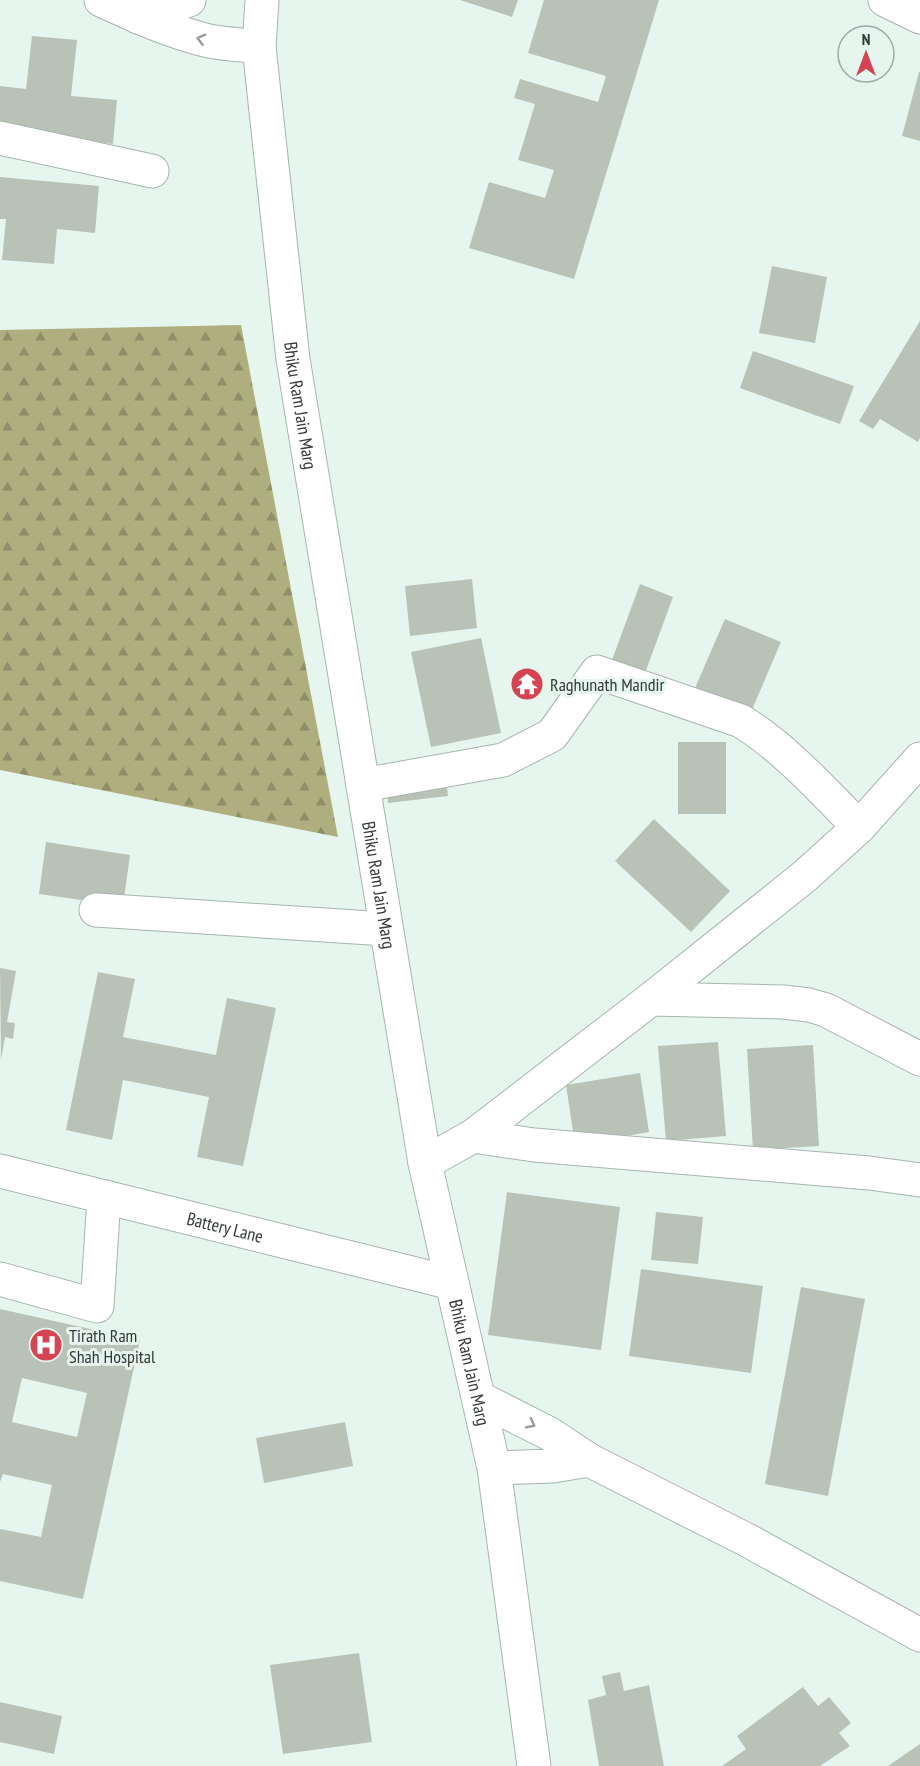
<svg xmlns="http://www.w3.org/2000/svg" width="920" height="1766" font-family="'PT Sans Narrow',sans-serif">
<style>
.forest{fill:url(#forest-firs)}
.building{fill:#b9c2b6;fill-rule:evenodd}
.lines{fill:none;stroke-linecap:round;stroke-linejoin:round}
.minor-casing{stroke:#a6b5ae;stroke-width:35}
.minor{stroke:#fff;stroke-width:33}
.oneway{stroke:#999c9a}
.labels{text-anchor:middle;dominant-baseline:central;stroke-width:6;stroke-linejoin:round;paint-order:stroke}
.street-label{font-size:18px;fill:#333936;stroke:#e6f6ef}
.poi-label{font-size:18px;fill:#333936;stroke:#e6f6ef;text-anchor:start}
</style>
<defs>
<pattern id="forest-firs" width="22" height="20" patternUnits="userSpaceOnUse" patternTransform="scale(1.5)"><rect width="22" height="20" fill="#aeae7e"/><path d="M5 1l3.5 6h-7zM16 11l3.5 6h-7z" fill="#8e8f68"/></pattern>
</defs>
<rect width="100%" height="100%" fill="#e6f6ef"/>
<polygon class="forest" points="241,325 338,837 0,770 0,330"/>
<g class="building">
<polygon points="460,0 518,0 512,17"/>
<polygon points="544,0 659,0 574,279 469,248 489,182 545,198 554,170 518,160 535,104 514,98 520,79 598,102 606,76 528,53"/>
<polygon points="32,36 77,40 71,96 117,100 113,144 0,132 0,86 26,89"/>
<polygon points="919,72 920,72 920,141 902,136"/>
<polygon points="0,177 99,186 95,233 57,229 54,264 2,260 6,219 0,219"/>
<polygon points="772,266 827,277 815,343 759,333"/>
<polygon points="920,321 920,438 918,442 880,419 873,429 859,421"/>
<polygon points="753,351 854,386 840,424 740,388"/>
<polygon points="472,579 477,628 410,636 405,586"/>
<polygon points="640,584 673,597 645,673 612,660"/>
<polygon points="725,619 781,642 751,712 695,688"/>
<polygon points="481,638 501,733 431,747 411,652"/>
<rect x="678" y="742" width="48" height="72"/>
<polygon points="446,778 448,796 388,803 386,785"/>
<polygon points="654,819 730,891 691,932 615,861"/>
<polygon points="46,842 130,855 123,906 39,894"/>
<polygon points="0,968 16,971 7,1022 15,1023 13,1039 5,1037 1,1060"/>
<polygon points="98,972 135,979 123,1037 216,1055 227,998 276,1008 243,1166 197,1157 209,1097 123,1080 112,1140 66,1130"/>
<polygon points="718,1042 726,1136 666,1141 658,1046"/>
<polygon points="813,1045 819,1146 753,1150 747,1049"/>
<polygon points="640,1073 649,1132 575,1145 566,1085"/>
<polygon points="507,1192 620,1207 601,1350 488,1335"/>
<polygon points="656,1212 703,1217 698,1264 651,1260"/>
<polygon points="641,1269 763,1286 751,1373 629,1356"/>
<polygon points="801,1287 865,1299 828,1496 765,1484"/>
<path d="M0,1309l140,31 -57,259 -83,-18v-52l41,8 11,-52 -49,-11 -3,8zM22,1378l65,15 -10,44 -65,-15z"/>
<polygon points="345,1422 353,1466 264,1483 256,1438"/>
<polygon points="359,1653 372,1742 283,1754 270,1665"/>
<polygon points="620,1672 624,1691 649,1685 664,1766 599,1766 588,1700 606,1695 602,1676"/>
<polygon points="803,1687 818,1706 829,1697 851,1723 839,1733 850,1746 820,1766 722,1766 746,1749 737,1736"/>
<polygon points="0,1702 62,1716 54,1754 0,1742"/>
<polygon points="920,1744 920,1766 888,1766"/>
</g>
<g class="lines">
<defs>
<g id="minor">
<path d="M101,0c35,16 70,32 108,41 16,3 34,4 50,6"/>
<path id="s1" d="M262,0l-3,47 34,312 132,804 69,305 40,298"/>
<polyline points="885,0 920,17"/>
<polyline points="138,17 189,0"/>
<polyline points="0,138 152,171"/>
<path d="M363,785l140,-25 49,-25 45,-63 144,49c45,28 81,69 118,106"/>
<polyline points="96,910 386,929"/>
<polyline points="651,999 783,1002 809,1005 826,1010 920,1059"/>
<polyline points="473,1136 534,1145 869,1173 920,1180"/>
<polyline points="425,1163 473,1136 651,999 805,876 859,827 920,759"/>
<path id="s2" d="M0,1171l452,112"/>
<polyline points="0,1279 97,1306 104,1197"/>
<polyline points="479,1398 550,1434 589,1460 747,1540 920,1635"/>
<polyline points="494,1468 553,1466 589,1460"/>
</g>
</defs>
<use href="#minor" class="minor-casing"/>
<use href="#minor" class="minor"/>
</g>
<defs><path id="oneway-chevron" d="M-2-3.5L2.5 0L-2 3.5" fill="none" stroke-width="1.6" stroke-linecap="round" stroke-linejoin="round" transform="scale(1.5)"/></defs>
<g class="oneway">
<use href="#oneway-chevron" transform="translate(201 39) rotate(-166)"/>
<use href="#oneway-chevron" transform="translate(531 1424) rotate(27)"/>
</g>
<defs>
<symbol id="temple-disc" viewBox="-11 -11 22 22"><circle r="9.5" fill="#d44452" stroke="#e6f6ef"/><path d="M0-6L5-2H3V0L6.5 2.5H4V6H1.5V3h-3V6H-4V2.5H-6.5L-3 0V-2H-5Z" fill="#fff"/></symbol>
<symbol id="hospital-disc" viewBox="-11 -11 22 22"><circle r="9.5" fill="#d44452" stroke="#e6f6ef"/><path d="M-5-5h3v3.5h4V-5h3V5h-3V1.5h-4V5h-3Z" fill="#fff"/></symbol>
</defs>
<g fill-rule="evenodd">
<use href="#temple-disc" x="508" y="665" width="38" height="38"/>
<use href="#hospital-disc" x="27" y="1326" width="38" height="38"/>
</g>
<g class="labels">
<g class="street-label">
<text stroke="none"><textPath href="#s1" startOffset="408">Bhiku Ram Jain Marg</textPath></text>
<text stroke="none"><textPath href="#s1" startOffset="894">Bhiku Ram Jain Marg</textPath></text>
<text stroke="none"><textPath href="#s2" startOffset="232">Battery Lane</textPath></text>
<text stroke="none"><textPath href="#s1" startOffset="1380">Bhiku Ram Jain Marg</textPath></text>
</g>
<g class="poi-label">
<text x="550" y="684">Raghunath Mandir</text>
<text x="69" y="1335">Tirath Ram<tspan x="69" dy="21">Shah Hospital</tspan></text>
</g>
</g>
<g transform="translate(866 54)"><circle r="28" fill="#e6f6ef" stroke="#9eaaa5" stroke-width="1.5"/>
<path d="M0-4.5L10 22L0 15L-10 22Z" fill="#d44452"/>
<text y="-9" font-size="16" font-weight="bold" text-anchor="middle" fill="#333936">N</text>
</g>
</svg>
